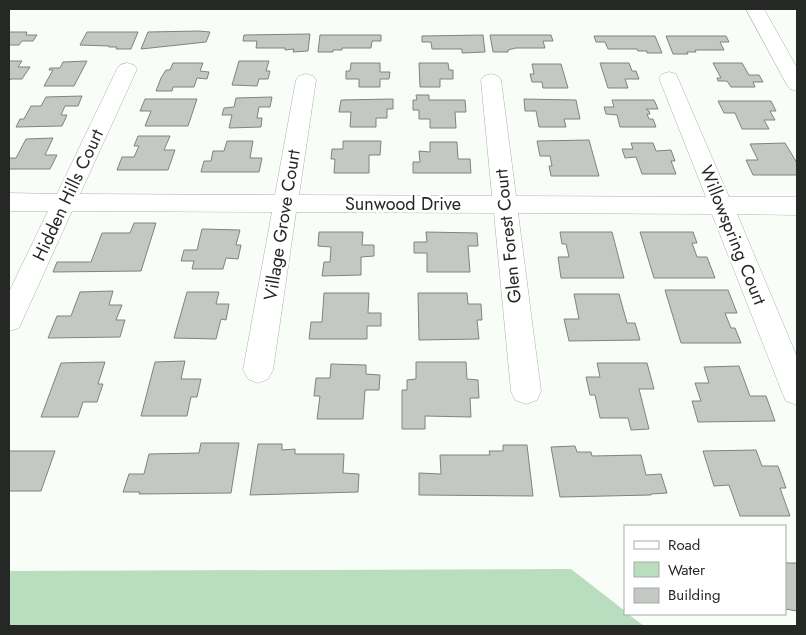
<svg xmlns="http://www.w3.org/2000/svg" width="806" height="635" font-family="Jost,sans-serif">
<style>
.water{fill:#b9debf}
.building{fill:#c3c8c3;stroke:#7f8480}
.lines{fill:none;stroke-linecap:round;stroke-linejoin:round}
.minor-casing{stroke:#acb1ac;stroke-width:1}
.minor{fill:#fff;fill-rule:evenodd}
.labels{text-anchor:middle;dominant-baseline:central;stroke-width:5;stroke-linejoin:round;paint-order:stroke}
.street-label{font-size:18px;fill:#262826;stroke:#fff}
</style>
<rect width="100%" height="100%" fill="#f8fdf8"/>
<polygon class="water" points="571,569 625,611 625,614 628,614 644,626 9,626 9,571"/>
<g class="building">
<polygon points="9,32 27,32 26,35 37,35 33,41 22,41 19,45 9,45"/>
<polygon points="87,32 138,32 131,49 116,49 117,47 109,47 109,46 80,45"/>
<polygon points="148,32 199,31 210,32 206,42 141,49"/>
<polygon points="310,34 308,51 293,52 294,49 285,50 285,48 256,48 257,41 243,41 244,35"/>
<polygon points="320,35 381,35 381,41 372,41 371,48 342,48 342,50 333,50 333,52 318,52"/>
<polygon points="483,35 485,52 462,53 462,49 432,49 431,42 422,42 422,36"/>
<polygon points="490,35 551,35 553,41 543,41 545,48 516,48 508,50 508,52 493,52"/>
<polygon points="594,36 655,36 662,53 647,53 647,51 638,51 637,49 608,49 605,42 596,42"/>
<polygon points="666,36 726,36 729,42 720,42 724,50 695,50 696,52 687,52 688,54 673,54"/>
<polygon points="9,61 22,61 18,67 30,67 22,79 11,79 9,81"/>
<polygon points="87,61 74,86 44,86 53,70 49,70 50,68 60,68 63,62"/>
<polygon points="239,61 269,61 266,71 270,71 268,79 259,79 257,86 232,85"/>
<polygon points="173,63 203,63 200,71 209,72 207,79 197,78 194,87 173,87 172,91 156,91 161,78 166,70 170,70"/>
<polygon points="351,63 380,63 380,72 390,72 389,79 380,79 380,87 359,87 359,79 346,79 346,71 350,71"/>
<polygon points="419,63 448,63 449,70 453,70 453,79 440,79 440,87 420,87"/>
<polygon points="600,63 629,63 632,71 636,71 639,79 625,79 628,88 608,88"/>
<polygon points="713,63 742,63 749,75 759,75 763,82 753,82 755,87 731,87 727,81 718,81 717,78 721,78"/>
<polygon points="532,64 561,64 568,88 543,88 542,82 532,82 530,74 534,74"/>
<polygon points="416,95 429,95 429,100 465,100 466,112 455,112 456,128 430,128 430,119 419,119 419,110 413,110 413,100 417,100"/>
<polygon points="82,96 78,106 65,106 61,115 67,115 62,126 16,127 20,119 24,119 31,106 41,106 46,97"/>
<polygon points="272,97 270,107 259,107 257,118 262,118 261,127 229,128 232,115 222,115 224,108 234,107 236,98"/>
<polygon points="145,99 197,99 188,126 145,126 151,111 140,111"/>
<polygon points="393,99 393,109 387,109 387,118 376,118 376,127 350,127 351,112 339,112 341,100"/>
<polygon points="524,99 576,100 580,119 564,119 566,127 539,127 536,111 525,111"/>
<polygon points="612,100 654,100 658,109 646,109 649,111 650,114 647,114 649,119 653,119 656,127 620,127 617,115 606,114 604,107 614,107"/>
<polygon points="718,101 771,101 776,111 770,111 775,120 764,120 769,129 742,129 735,113 724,113"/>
<polygon points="138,136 170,136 164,150 175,150 168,170 117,170 122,157 134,157 139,146 134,146"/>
<polygon points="53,138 45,155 57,155 50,169 9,169 9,158 16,158 26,139"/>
<polygon points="589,140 599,176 551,176 549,166 552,166 550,156 540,156 537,141"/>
<polygon points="227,141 253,141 250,158 262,158 259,172 201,172 204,161 211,161 213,151 224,151"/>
<polygon points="343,141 381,141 380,155 369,155 369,173 334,173 335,159 331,159 332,149 343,149"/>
<polygon points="430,142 457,142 458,159 470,159 471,173 413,173 413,162 420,162 419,151 430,152"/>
<polygon points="631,143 653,143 656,151 671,150 675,161 671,161 676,174 642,174 636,157 625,158 622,149 633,149"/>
<polygon points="785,143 797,163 797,175 753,175 746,160 758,160 750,144"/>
<polygon points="134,223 156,223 141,271 53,272 57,262 91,262 102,233 130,233"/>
<polygon points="202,229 240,230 236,245 241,245 238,259 226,258 223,269 192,269 194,261 181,261 184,250 197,250"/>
<polygon points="319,232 363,232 362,245 374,245 374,256 361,257 361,275 322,276 324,262 330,262 331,247 318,246"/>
<polygon points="426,232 477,233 478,246 468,246 470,272 427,272 427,253 414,253 414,242 427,242"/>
<polygon points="560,232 612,232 624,278 561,278 558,257 569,257 566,244 562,244"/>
<polygon points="640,232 693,232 697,243 692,243 697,257 707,257 715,278 654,278"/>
<polygon points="665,290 728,290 737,313 725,313 731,328 735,328 741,343 681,343"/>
<polygon points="113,291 109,305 122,305 116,320 125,320 120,337 48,338 57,316 71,316 80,292"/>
<polygon points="187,292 219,292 216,304 229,304 226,320 221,319 216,339 174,338"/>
<polygon points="324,293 369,293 368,313 381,313 381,326 367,326 367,339 309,339 311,322 322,322"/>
<polygon points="418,293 467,293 468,304 481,304 482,320 477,320 479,339 419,340"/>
<polygon points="574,294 619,294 627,323 635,323 640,340 569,341 564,319 579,319"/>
<polygon points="185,361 181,379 201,379 197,397 191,397 187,416 141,416 155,362"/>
<polygon points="105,362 98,384 103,384 97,402 83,402 78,417 41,417 61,363"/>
<polygon points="416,362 466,362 467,379 478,380 479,398 470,398 471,417 425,416 425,429 402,429 402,390 407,390 407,380 416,379"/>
<polygon points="597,363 647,363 654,389 639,389 649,429 631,430 628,418 600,418 595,395 590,395 586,377 600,377"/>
<polygon points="331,364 366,365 366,374 380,375 379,390 365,390 363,419 317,419 320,396 314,396 316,378 330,378"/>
<polygon points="739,366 750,396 766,396 775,421 698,422 692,401 701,401 695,383 709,383 704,367"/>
<polygon points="201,443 239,443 231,493 139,494 140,492 123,492 129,474 144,474 149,454 199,453"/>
<polygon points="258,444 282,444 282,450 295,449 295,454 344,454 343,473 359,474 358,492 250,495"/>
<polygon points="503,445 527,445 533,496 419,495 419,473 441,474 440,455 490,455 489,451 503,451"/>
<polygon points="575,446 577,452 591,452 592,456 641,455 646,475 661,474 667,493 651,494 651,495 560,497 551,447"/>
<polygon points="756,450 762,466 778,466 786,488 780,488 790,516 740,516 729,485 714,486 703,451"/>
<polygon points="9,451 55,451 41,491 9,491"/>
<polygon points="785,563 797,563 797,611 785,609"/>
</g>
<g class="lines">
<defs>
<g id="minor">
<polygon points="746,9 764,9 797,68 797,91 790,89 787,85"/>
<polygon points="127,63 134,65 137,69 80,194 275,195 296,80 299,76 306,74 313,76 316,80 299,195 492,196 481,80 484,76 491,74 498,76 501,80 516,196 706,197 659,78 662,74 669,72 676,74 729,197 797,197 797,215 737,214 797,357 797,405 786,401 782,392 712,214 518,213 541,391 537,400 526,404 515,400 511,391 494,213 296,212 273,370 268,379 258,383 248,379 243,370 272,212 72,211 19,328 9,331 9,292 48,211 9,211 9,193 57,194 117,69 120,65"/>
</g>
</defs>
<use href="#minor" class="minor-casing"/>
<use href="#minor" class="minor"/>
</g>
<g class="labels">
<g class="street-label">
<text transform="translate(68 195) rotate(-65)">Hidden Hills Court</text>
<text x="403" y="204">Sunwood Drive</text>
<text transform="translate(282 225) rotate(-81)">Village Grove Court</text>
<text transform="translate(733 235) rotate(68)">Willowspring Court</text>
<text transform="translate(508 236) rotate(-96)">Glen Forest Court</text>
</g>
</g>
<rect width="806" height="635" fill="none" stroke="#262826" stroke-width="20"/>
<rect x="624" y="525" width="162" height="90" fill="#ffffff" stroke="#a8a9a8"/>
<rect x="634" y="541" width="25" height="8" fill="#ffffff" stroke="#a8a9a8"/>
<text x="668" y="550" font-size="15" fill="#262826">Road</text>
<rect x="634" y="562" width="25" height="15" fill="#b9debf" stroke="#a8a9a8"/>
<text x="668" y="575" font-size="15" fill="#262826">Water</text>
<rect x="634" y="588" width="25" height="15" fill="#c3c8c3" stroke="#a8a9a8"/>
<text x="668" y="600" font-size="15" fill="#262826">Building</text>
</svg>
